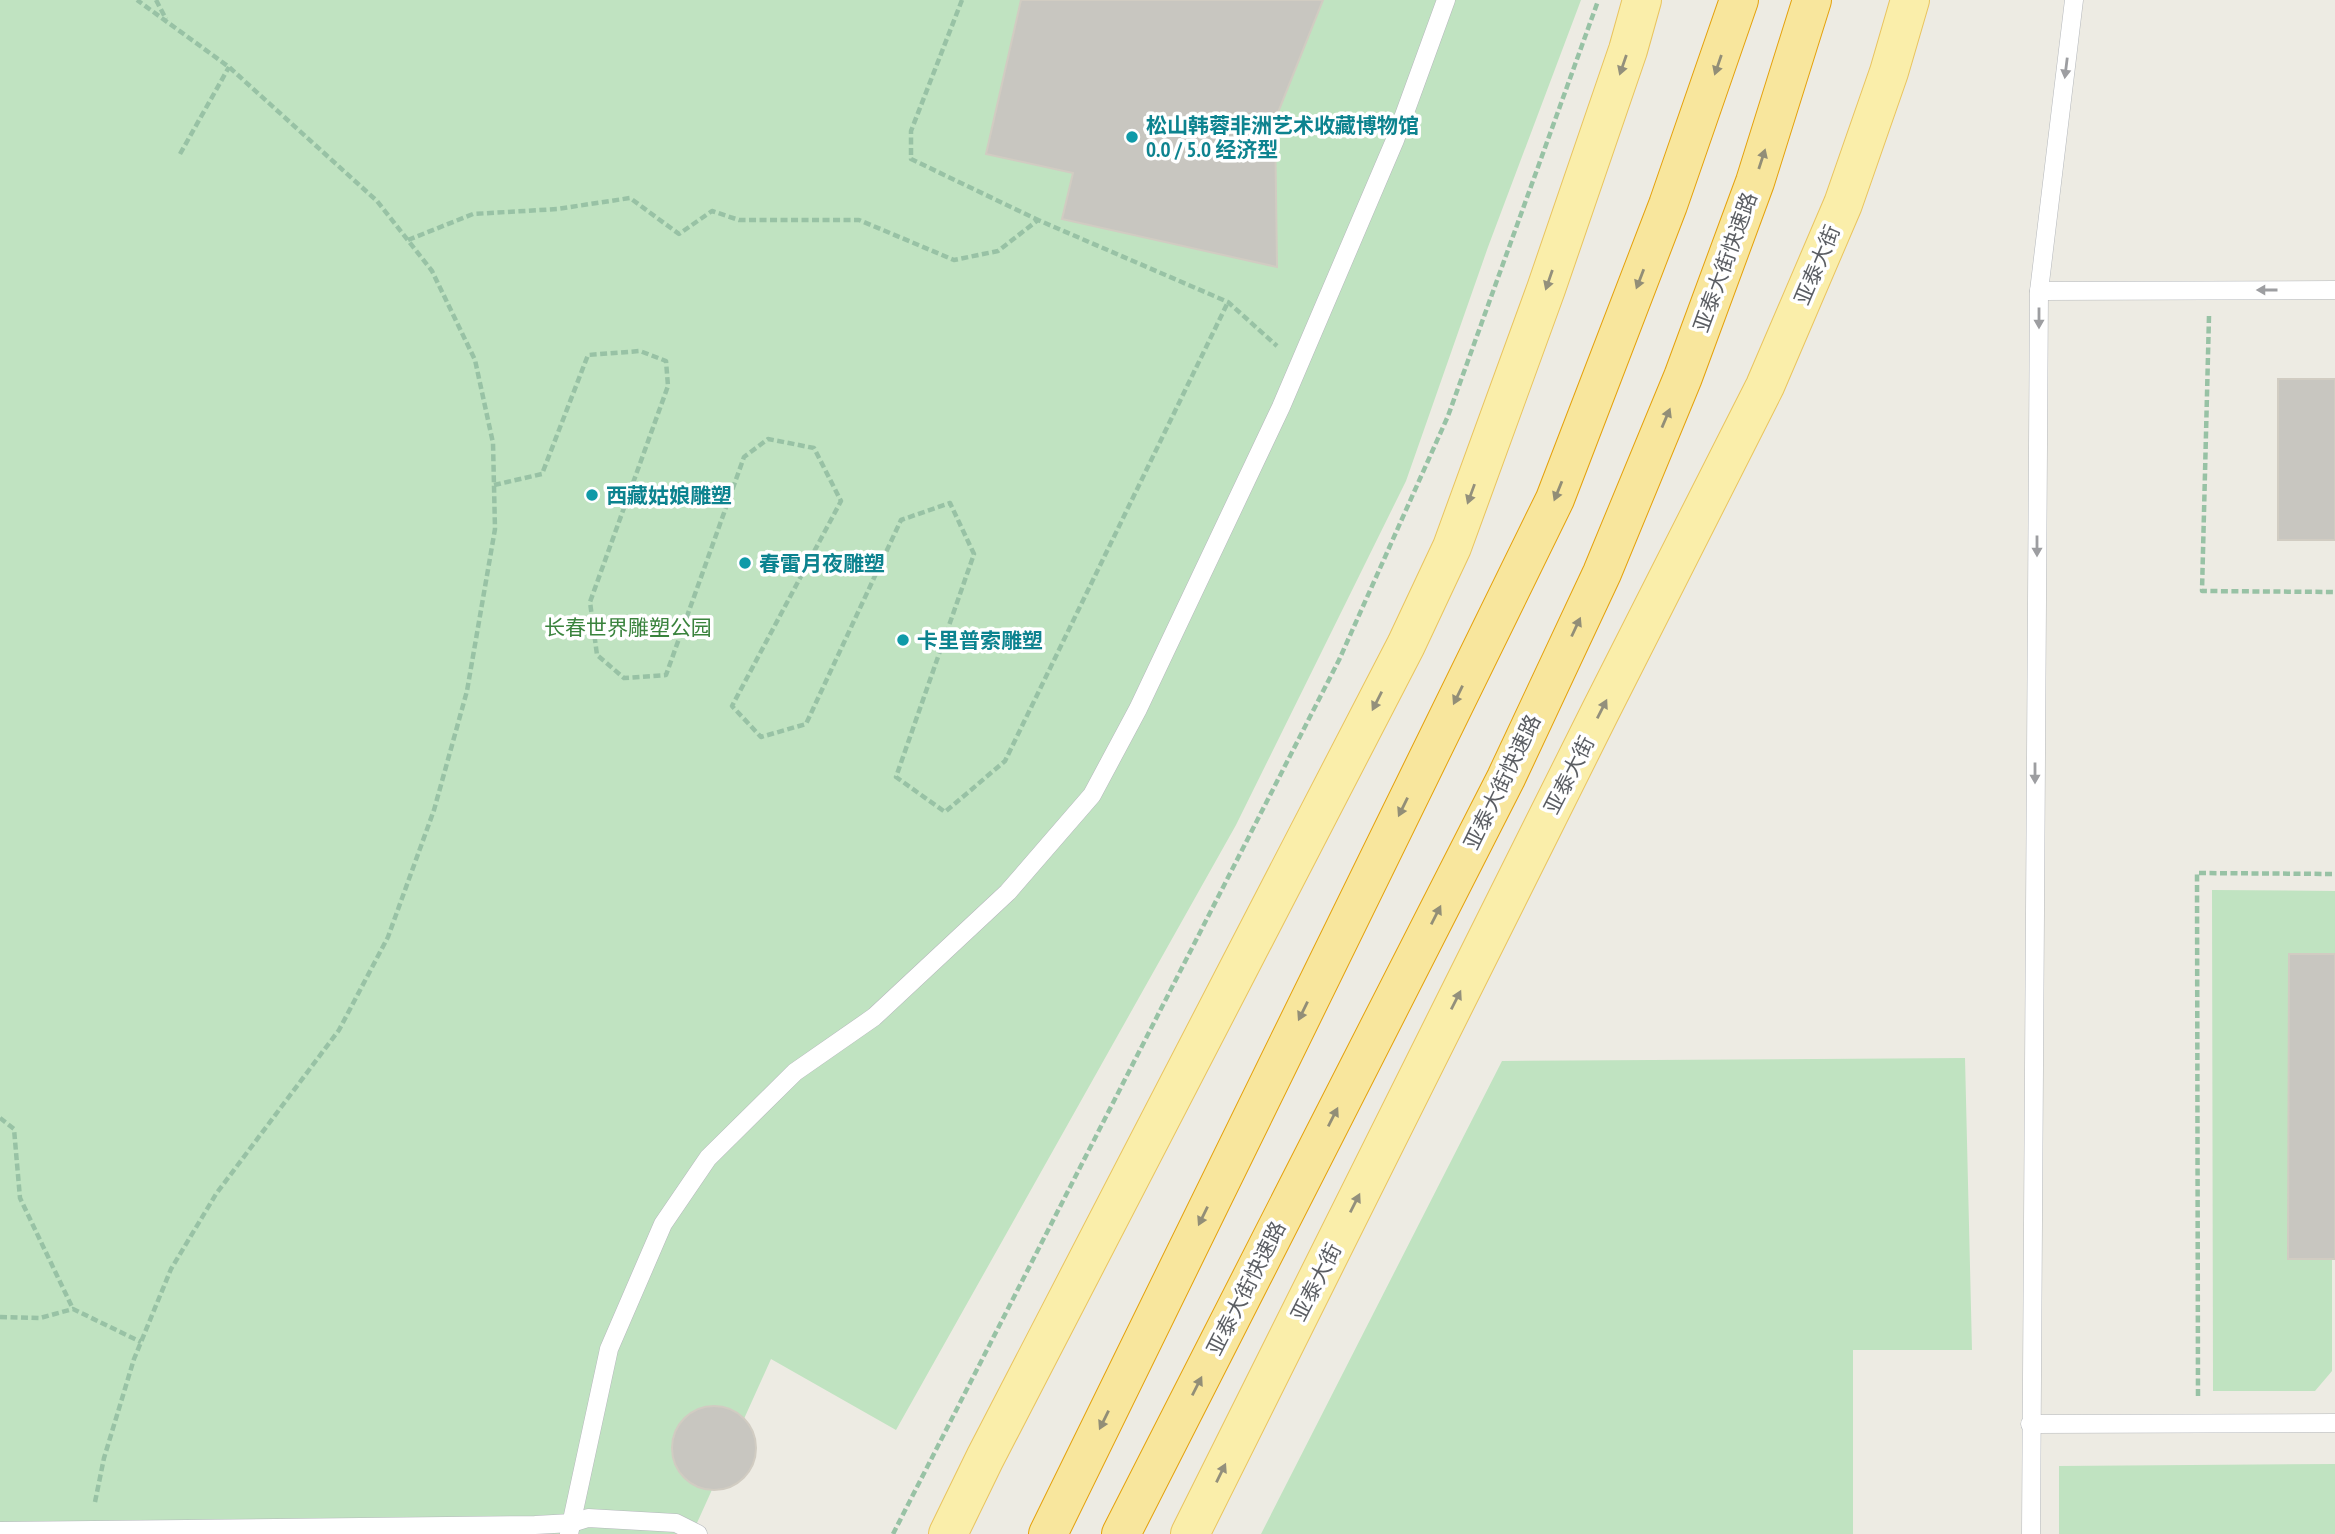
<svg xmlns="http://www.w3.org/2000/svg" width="2335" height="1534" font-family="'PT Sans Narrow','Noto Sans SC',sans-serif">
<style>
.green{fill:#c0e3c1}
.building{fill:#c8c6c0;stroke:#d1ccc2;stroke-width:2}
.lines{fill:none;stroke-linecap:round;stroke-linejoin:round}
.service-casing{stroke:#b5b8bc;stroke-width:19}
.primary-casing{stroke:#e9c45f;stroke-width:40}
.trunk-casing{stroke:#e4a10c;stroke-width:40}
.path{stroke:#98c2a5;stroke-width:4.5;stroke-dasharray:7 3.5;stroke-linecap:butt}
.service{stroke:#fff;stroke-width:18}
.primary{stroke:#faeeaa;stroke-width:38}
.trunk{stroke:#f8e69d;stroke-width:38}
.oneway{fill:#93907c}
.oneway2{fill:#928e77}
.oneway3{fill:#9d9ea1}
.culture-dot{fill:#0f9aa8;stroke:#fff;stroke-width:2.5}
.labels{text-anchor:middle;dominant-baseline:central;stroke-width:7;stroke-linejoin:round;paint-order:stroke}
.culture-label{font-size:21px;font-weight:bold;fill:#0d838f;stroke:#fff;text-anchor:start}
.street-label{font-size:21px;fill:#5b5e63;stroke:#fff}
.park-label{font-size:21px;fill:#3a833d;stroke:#fff}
</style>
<rect width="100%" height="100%" fill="#edebe3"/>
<g class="green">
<polygon points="0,0 1581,0 1488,247 1406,481 1236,825 896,1430 771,1359 692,1534 0,1534"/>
<polygon points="2212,890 2335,891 2335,954 2289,955 2288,1259 2332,1259 2332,1371 2315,1391 2213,1391"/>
<polygon points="1965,1058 1972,1350 1853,1350 1853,1534 1261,1534 1502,1061"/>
<polygon points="2335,1464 2335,1534 2059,1534 2059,1466"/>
</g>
<g class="building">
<polygon points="1021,0 1323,0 1275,120 1277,267 1062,219 1073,173 986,154"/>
<rect x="2278" y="379" width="57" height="161"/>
<polygon points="2289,954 2335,954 2335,1259 2288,1259"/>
<circle cx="714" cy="1448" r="42"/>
</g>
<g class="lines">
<defs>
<g id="service">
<polyline points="2039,291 2335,290"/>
<polyline points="2030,1424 2335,1423"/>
<polyline points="0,1531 535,1525 572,1523 588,1518 676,1523 698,1534"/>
<polyline points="569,1534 609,1349 663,1224 708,1158 795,1072 874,1017 1008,892 1092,795 1138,709 1281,407 1395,140 1446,0"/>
<polyline points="2031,1534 2039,291 2074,0"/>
</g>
<g id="primary">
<polyline points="948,1534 985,1458 1406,645 1452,547 1546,289 1628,50 1642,0"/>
<polyline points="1190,1534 1600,712 1765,386 1843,204 1889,72 1910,0"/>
</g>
<g id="trunk">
<polyline points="1048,1534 1555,499 1668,205 1739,0"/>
<polyline points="1121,1534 1506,778 1602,573 1683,377 1755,182 1812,0"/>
</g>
</defs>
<use href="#service" class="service-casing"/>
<use href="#primary" class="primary-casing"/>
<use href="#trunk" class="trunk-casing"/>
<g class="path">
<polyline points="156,0 166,19"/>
<polyline points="962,0 911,131 911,159 1038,220"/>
<polyline points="180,154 229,67"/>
<polyline points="408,240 473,214 557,209 630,198 679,234 712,211 739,220 859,220 954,260 998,251 1038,220 1228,302 1277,346"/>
<polyline points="2209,316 2202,591 2335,592"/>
<polyline points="494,485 542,474 588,355 640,351 666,361 668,386 590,602 597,655 624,678 666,675 744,457 768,439 814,448 841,501 732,706 761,737 806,724 901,520 950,503 974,554 896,777 945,812 1005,761 1228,302"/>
<polyline points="0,1118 14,1129 20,1198 73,1309"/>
<polyline points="0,1317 40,1318 73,1309 141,1342"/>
<polyline points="2198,1396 2197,873 2335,874"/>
<polyline points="95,1502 104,1458 134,1359 171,1269 216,1194 339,1030 388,937 434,810 467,691 495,529 493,443 475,360 432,271 377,201 229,67 137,0"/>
<polyline points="893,1534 1339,660 1448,416 1598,1"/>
</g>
<use href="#service" class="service"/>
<use href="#primary" class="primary"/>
<use href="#trunk" class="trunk"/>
</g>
<defs><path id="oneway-solid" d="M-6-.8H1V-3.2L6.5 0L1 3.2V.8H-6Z" transform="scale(1.75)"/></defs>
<g class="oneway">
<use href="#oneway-solid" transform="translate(1623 65) rotate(109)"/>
<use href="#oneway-solid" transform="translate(1549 280) rotate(109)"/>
<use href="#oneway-solid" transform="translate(1471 494) rotate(110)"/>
<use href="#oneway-solid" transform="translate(1377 701) rotate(117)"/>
<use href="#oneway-solid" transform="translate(1602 709) rotate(-63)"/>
<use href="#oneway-solid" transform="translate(1456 1000) rotate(-63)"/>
<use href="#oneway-solid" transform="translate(1355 1203) rotate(-63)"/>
<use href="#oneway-solid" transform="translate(1221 1473) rotate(-64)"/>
</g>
<g class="oneway2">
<use href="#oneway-solid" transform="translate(1718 65) rotate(109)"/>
<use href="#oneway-solid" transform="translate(1762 159) rotate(-72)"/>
<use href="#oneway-solid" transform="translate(1640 279) rotate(111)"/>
<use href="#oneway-solid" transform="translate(1666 418) rotate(-67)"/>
<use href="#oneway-solid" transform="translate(1558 491) rotate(112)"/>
<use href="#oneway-solid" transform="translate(1576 627) rotate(-65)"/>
<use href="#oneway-solid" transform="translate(1458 695) rotate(116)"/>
<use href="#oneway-solid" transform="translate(1403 807) rotate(116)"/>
<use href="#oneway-solid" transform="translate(1436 915) rotate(-63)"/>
<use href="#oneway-solid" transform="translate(1303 1011) rotate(116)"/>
<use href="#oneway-solid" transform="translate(1333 1117) rotate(-63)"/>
<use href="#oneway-solid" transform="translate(1203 1216) rotate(116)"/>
<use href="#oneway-solid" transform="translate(1197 1386) rotate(-63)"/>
<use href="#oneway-solid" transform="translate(1104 1420) rotate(116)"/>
</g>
<g class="oneway3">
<use href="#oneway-solid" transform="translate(2066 68) rotate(97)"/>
<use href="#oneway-solid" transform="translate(2267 290) rotate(180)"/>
<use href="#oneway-solid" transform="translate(2039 318) rotate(90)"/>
<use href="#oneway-solid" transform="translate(2037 546) rotate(90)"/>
<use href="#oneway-solid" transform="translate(2035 773) rotate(90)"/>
</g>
<g class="culture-dot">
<circle cx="1132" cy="137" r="7"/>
<circle cx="592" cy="495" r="7"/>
<circle cx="745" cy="563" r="7"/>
<circle cx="903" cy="640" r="7"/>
</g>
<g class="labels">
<g class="culture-label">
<text x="1146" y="125">松山韩蓉非洲艺术收藏博物馆<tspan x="1146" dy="24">0.0 / 5.0 经济型</tspan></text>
<text x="606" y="495">西藏姑娘雕塑</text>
<text x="759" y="563">春雷月夜雕塑</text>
<text x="917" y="640">卡里普索雕塑</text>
</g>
<g class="street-label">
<text transform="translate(1725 262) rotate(-70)">亚泰大街快速路</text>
<text transform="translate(1817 265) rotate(-67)">亚泰大街</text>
<text transform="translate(1569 775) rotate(-63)">亚泰大街</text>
<text transform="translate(1502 782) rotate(-64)">亚泰大街快速路</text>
<text transform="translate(1316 1282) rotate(-63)">亚泰大街</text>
<text transform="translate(1246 1288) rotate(-63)">亚泰大街快速路</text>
</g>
<g class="park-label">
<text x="628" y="627">长春世界雕塑公园</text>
</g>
</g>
</svg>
